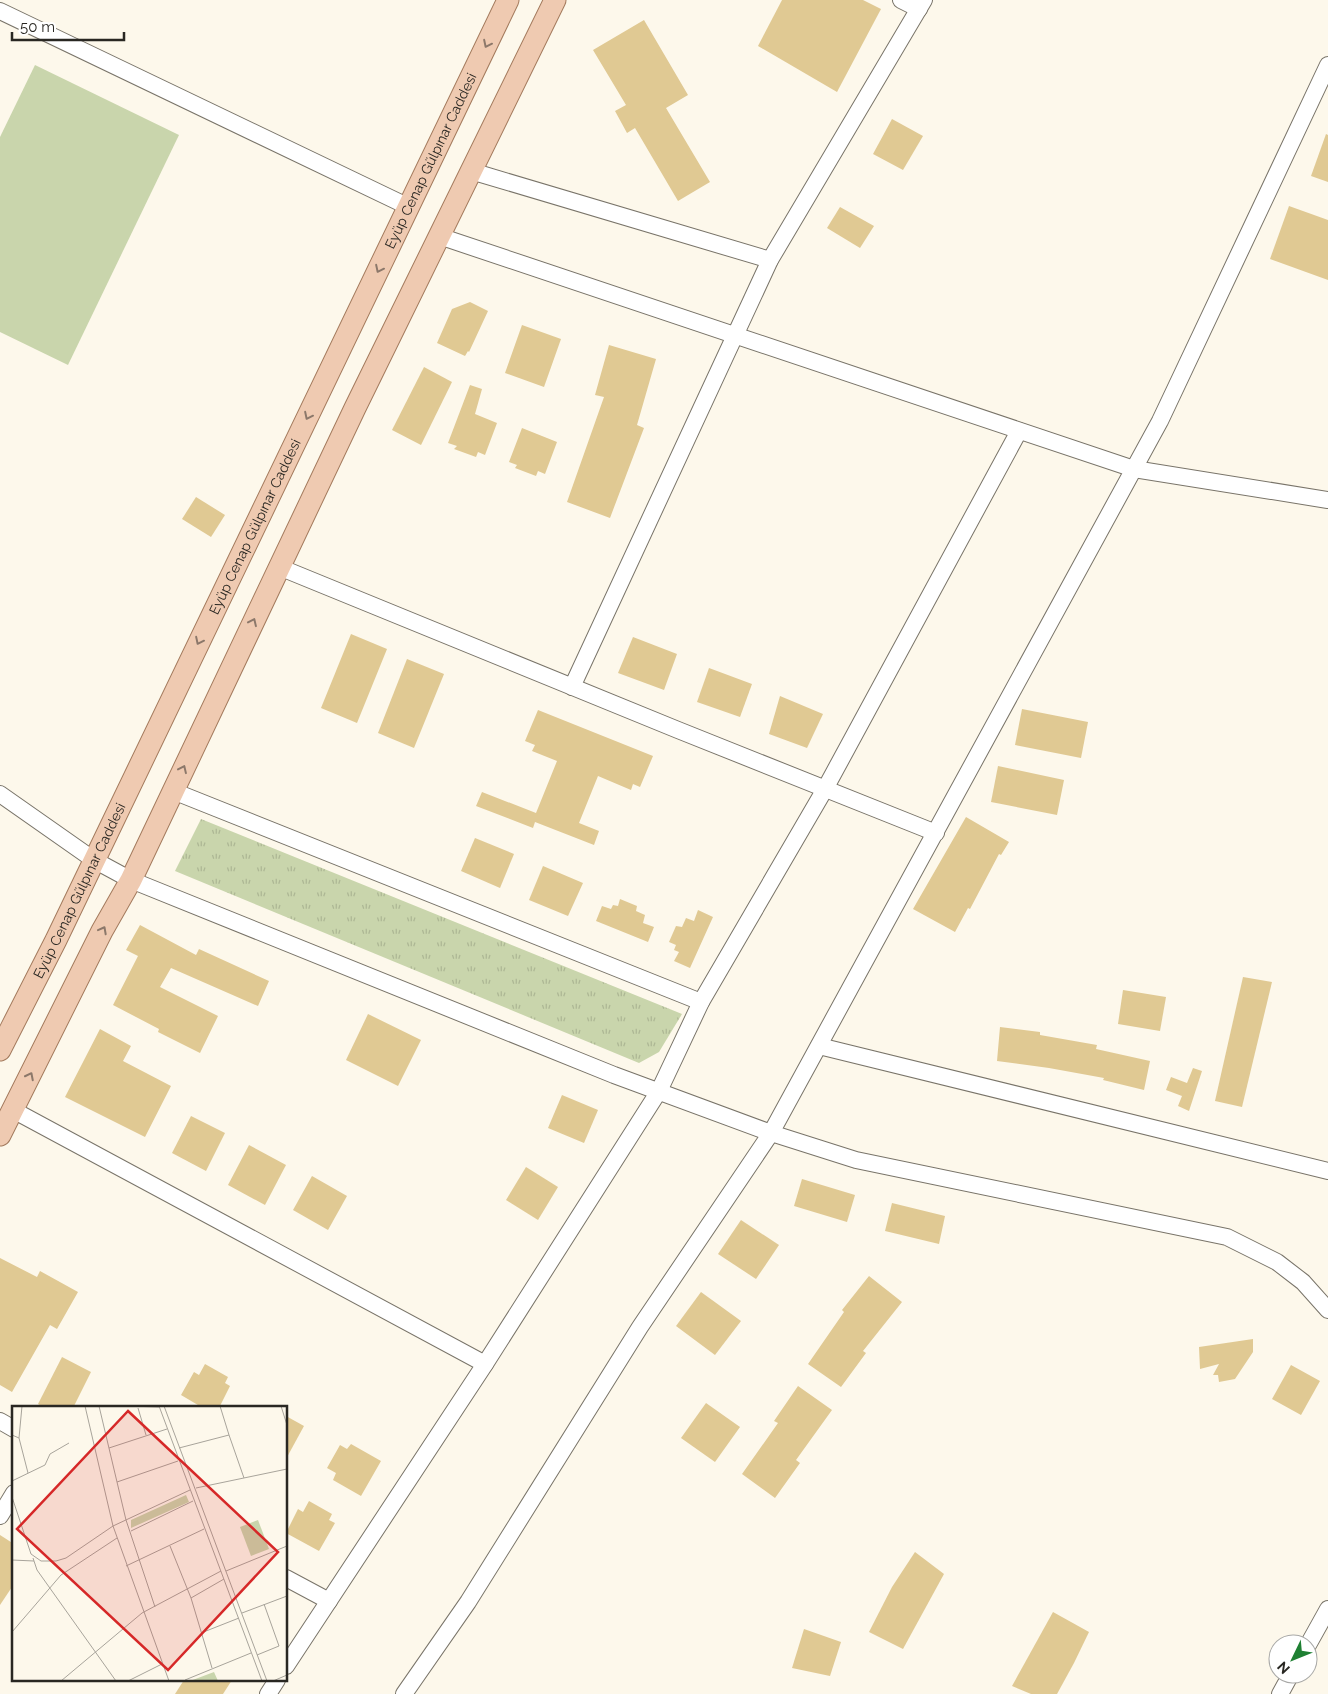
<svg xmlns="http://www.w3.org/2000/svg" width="1328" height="1694" font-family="Raleway,sans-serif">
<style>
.grass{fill:url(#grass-tufts)}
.garden{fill:#c9d5ac}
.building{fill:#e0c993}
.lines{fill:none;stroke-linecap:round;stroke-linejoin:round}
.minor-casing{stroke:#797469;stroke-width:18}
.major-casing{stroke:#a37a5d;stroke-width:23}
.minor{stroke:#fff;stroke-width:16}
.major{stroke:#efcab1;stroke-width:21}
.oneway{stroke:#8c786a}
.labels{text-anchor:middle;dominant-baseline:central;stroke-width:4;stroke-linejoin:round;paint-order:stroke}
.street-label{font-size:14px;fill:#292722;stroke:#fff}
.inset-road{fill:none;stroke:#a8a49b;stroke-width:1}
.view{fill:#d62828;fill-opacity:0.15;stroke:#d62828;stroke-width:2.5}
.inset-edge{fill:none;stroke:#292722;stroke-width:2.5}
</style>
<defs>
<pattern id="grass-tufts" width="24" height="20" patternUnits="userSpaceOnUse" patternTransform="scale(1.25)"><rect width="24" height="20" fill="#c9d5ac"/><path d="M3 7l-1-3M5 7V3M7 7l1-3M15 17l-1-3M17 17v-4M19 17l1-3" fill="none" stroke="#adb794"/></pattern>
</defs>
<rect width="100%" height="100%" fill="#fdf8eb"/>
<polygon class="grass" points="201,819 682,1014 659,1052 639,1063 175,871"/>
<polygon class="garden" points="35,65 179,135 68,365 0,332 0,137"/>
<g class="building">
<polygon points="782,0 863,0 881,9 837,92 758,46"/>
<polygon points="644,20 688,95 666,108 710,182 678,201 635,128 627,133 615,111 626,105 593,50"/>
<polygon points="892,119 923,136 903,170 873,154"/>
<polygon points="1326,134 1328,135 1328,182 1311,176"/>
<polygon points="1289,206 1328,220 1328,280 1270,259"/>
<polygon points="840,207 874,226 860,248 827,228"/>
<polygon points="470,302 488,311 469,352 468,351 465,356 437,343 452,309"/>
<polygon points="522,325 561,339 544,387 505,373"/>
<polygon points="609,345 656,359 637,425 644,428 610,518 567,502 604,397 595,395"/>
<polygon points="424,367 452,382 421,445 392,430"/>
<polygon points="470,385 482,389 475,414 497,423 485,455 478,452 476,457 454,449 457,446 448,443"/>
<polygon points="522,428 557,442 545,474 538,471 536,476 515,468 517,465 509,462"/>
<polygon points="196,497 225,515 211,537 182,519"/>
<polygon points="351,634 387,649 357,723 321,708"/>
<polygon points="633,637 677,654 664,690 618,673"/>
<polygon points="407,659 444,674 414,748 378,733"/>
<polygon points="709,668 752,684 740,717 697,702"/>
<polygon points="780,696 823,714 807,748 769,734"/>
<polygon points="1022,709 1088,722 1081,758 1015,745"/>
<polygon points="538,710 653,756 640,787 633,784 631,790 598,776 579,823 599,831 594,845 535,822 533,828 476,806 482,792 536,813 557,761 532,751 535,745 525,741"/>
<polygon points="998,766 1064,780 1057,815 991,802"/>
<polygon points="966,817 1009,842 1001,855 999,854 970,909 968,908 955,932 913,909"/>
<polygon points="475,838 514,854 500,888 461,871"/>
<polygon points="543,866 583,883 568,916 529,900"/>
<polygon points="620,899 637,906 636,911 645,915 643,923 654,927 648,942 596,921 602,906 611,909 613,905 618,906"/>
<polygon points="698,910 713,917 690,968 674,961 679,952 674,950 676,945 669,942 676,926 682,927 686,918 694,921"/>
<polygon points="140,925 196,955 199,949 269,981 258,1006 171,968 160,987 218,1016 200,1053 158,1032 159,1029 113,1005 138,956 126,950"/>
<polygon points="1243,977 1272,982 1242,1107 1215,1101"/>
<polygon points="1123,990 1166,997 1160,1031 1118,1024"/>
<polygon points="368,1014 421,1040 398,1086 346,1060"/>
<polygon points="1000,1027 1040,1032 1040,1035 1097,1045 1096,1049 1150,1061 1144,1090 1103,1080 1104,1078 1049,1068 997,1061"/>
<polygon points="100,1029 131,1046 123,1061 171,1086 145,1137 65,1097"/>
<polygon points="1193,1068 1202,1071 1189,1111 1178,1106 1182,1096 1166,1090 1171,1077 1187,1083"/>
<polygon points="562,1095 598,1110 584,1143 548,1128"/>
<polygon points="191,1116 225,1133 206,1171 172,1153"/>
<polygon points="249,1145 286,1165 265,1205 228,1185"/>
<polygon points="526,1167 558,1187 538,1220 506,1200"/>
<polygon points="312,1176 347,1196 328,1230 293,1210"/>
<polygon points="802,1179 855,1195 847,1222 794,1206"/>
<polygon points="892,1203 945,1216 939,1244 885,1231"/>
<polygon points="741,1220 779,1245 756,1279 718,1254"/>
<polygon points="0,1258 37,1277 40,1271 78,1292 57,1329 50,1325 12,1392 0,1385"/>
<polygon points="869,1276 902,1302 863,1351 866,1353 841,1387 808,1364 844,1312 842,1310"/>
<polygon points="701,1292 741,1321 715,1355 676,1326"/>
<polygon points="1253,1339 1253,1352 1235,1379 1219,1382 1218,1375 1213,1375 1219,1364 1200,1369 1199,1347"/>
<polygon points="62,1357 91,1372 73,1408 45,1408 38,1404"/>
<polygon points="205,1364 228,1377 225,1383 230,1386 219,1408 203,1408 181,1395 194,1372 199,1375"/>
<polygon points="1291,1365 1320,1381 1301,1415 1272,1399"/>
<polygon points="798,1386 832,1410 796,1460 800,1463 775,1498 742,1474 778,1423 774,1421"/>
<polygon points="706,1403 740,1427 715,1462 681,1438"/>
<polygon points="286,1416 304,1426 286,1459"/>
<polygon points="351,1444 381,1461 361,1496 333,1480 336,1473 327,1468 340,1445 347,1449"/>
<polygon points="309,1501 332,1514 329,1520 335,1523 319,1551 286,1533 298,1509 303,1512"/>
<polygon points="0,1535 14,1544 14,1584 0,1605"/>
<polygon points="915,1552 944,1574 903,1649 869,1632 892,1587"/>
<polygon points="1053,1612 1089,1632 1074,1663 1057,1694 1031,1694 1012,1686"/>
<polygon points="804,1629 841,1642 830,1676 792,1668"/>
<polygon points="184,1680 232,1680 223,1694 175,1694"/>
</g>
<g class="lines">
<defs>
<g id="minor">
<polyline points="901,0 919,9"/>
<polyline points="0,11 409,207"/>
<polyline points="471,171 770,260"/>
<polyline points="439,236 1134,469 1328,500"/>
<polyline points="279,567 678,730 936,833"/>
<polyline points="572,687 770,260 924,0"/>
<polyline points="173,791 701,1002"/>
<polyline points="0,794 94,860 131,880 614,1075 771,1133 856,1160 1227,1237 1277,1262 1303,1282 1328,1310"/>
<polyline points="819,1046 1328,1171"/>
<polyline points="13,1110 485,1364"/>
<polyline points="0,1421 14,1429"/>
<polyline points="0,1516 14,1493"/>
<polyline points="286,1578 329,1601"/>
<polyline points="1308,1645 1328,1609"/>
<polyline points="286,1666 485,1364 659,1091 701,1002 825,789 1019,431"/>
<polyline points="268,1694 277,1680"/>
<polyline points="404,1694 468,1602 640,1327 771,1133 1160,421 1328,65"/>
<polyline points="1280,1694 1291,1674"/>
</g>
<g id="major">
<path id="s1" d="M0,1050l56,-110 452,-940"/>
<polyline points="0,1135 102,931 131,880 355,408 555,0"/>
</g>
</defs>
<use href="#minor" class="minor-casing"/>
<use href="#major" class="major-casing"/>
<use href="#minor" class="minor"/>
<use href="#major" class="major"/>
</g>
<defs><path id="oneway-chevron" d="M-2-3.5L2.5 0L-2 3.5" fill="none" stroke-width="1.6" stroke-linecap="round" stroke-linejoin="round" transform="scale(1.25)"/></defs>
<g class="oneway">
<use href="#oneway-chevron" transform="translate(487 44) rotate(116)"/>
<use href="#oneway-chevron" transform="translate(379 269) rotate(116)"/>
<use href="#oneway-chevron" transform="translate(308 416) rotate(116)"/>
<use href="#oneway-chevron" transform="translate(253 622) rotate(-65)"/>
<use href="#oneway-chevron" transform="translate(199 641) rotate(116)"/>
<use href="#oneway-chevron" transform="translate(183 769) rotate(-65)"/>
<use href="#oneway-chevron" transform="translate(103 930) rotate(-62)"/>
<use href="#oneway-chevron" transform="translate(30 1076) rotate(-63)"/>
</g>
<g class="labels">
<g class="street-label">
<text stroke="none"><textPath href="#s1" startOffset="988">Eyüp Cenap Gülpınar Caddesi</textPath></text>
<text stroke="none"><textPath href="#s1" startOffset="582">Eyüp Cenap Gülpınar Caddesi</textPath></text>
<text stroke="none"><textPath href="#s1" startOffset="178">Eyüp Cenap Gülpınar Caddesi</textPath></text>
</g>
</g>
<g transform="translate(12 1406)">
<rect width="275" height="275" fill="#fdf8eb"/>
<path d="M174,89l3,7 -58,26v-8zM202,266l4,9h-28z" fill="#c9d5ac"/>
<path d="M246,114l11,29 -18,7 -11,-29z" fill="#c9d5ac"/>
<path class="inset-road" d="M73,0l28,120 56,155M87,0l27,114 29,87M116,0l31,1M147,0l103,275M152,0l103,275M208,0l9,29M269,0l6,19M126,2l8,27M0,29l7,3 9,35M7,32l3,-32M97,42l58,-19M167,42l50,-13 15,43M0,75l33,-16 5,-11 19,-11M105,76l61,-21M184,82l91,-19M0,91l19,57 10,7h15l10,-3 47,-32 77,-36M119,125l62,-30M158,140l21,52 21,70M21,152l4,12 79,111M0,154l22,1M114,160l78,-37M214,165l61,-25M179,192l33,-19M230,207l45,-17M0,226l49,-57 56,-37M189,227l38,-15M245,249l22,-9 -15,-42M173,274l66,-27M49,275l81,-68 79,-42M116,275l34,-17M261,275l14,-6"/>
<path class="view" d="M116,5l150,141 -110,118 -151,-141z"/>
<rect width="275" height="275" class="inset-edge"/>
</g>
<g transform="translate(1293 1659) rotate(227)"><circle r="24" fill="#ffffff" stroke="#a9a9a7"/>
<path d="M0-4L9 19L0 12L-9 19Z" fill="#1f8033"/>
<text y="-8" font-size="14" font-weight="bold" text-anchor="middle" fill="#292722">N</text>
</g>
<path d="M12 32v8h112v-8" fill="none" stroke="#292722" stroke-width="2.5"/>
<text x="20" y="32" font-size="15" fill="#292722" stroke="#ffffff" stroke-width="4" paint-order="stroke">50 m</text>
</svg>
